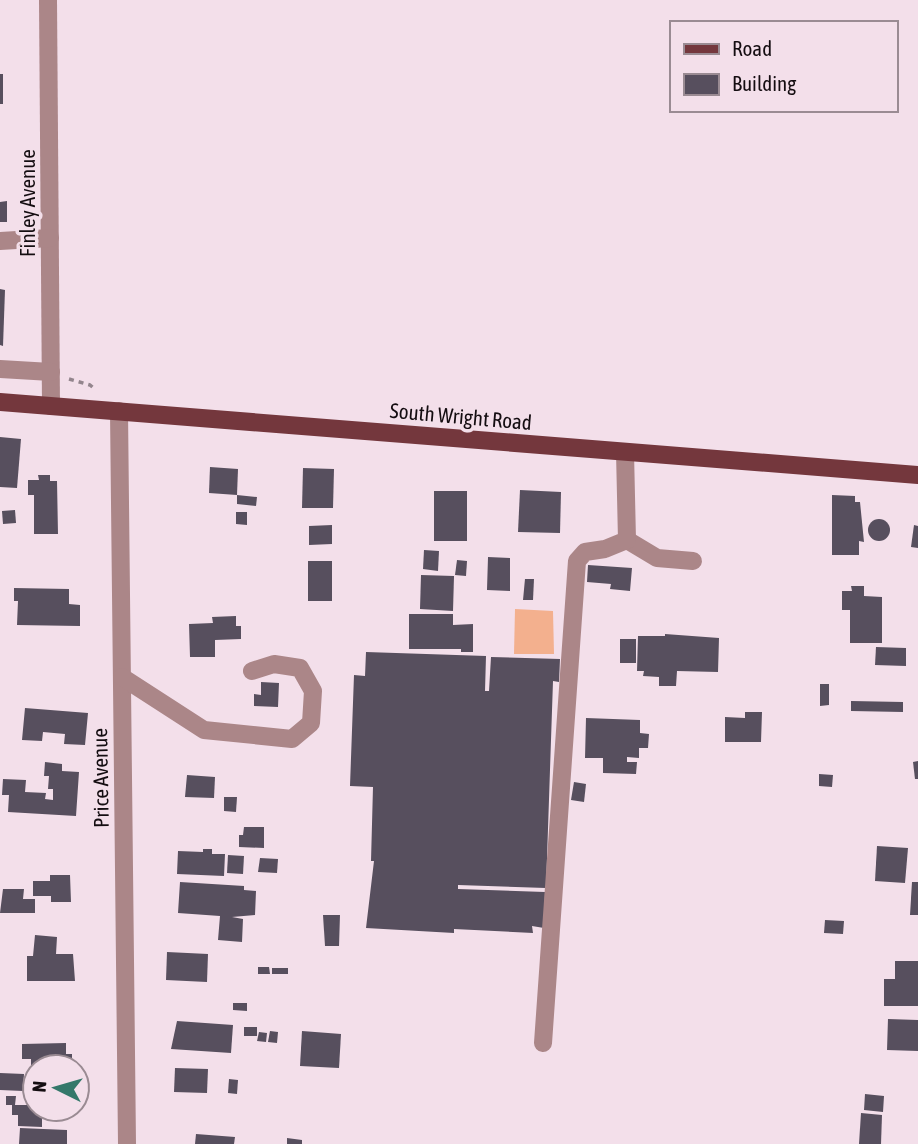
<svg xmlns="http://www.w3.org/2000/svg" width="918" height="1144" font-family="'Asap Condensed',sans-serif">
<style>
.green{fill:#f3b08e}
.building{fill:#574f5e}
.lines{fill:none;stroke-linecap:round;stroke-linejoin:round}
.path{stroke:#93858d;stroke-width:3.5;stroke-dasharray:5 5;stroke-linecap:butt}
.minor{stroke:#ab8688;stroke-width:18}
.major{stroke:#74373d;stroke-width:18}
.labels{text-anchor:middle;dominant-baseline:central;stroke-width:7;stroke-linejoin:round;paint-order:stroke}
.street-label{font-size:21px;fill:#140d11;stroke:#f3dfea}
</style>
<rect width="100%" height="100%" fill="#f3dfea"/>
<polygon class="green" points="515,609 553,611 554,654 514,654"/>
<g class="building">
<rect x="0" y="74" width="3" height="30"/>
<polygon points="7,201 7,222 0,222 0,202"/>
<polygon points="0,289 5,290 3,346 0,345"/>
<polygon points="0,437 21,439 17,488 0,487"/>
<polygon points="210,467 238,469 237,495 209,493"/>
<polygon points="303,468 334,469 333,508 302,508"/>
<polygon points="38,475 50,475 50,481 57,481 58,534 34,534 34,495 28,495 28,480 39,480"/>
<polygon points="520,490 561,492 560,533 518,532"/>
<rect x="434" y="491" width="33" height="50"/>
<polygon points="237,495 257,497 256,506 237,504"/>
<polygon points="832,495 855,496 855,502 860,502 864,542 859,541 859,555 832,555"/>
<polygon points="15,510 16,523 3,524 2,511"/>
<polygon points="236,512 247,512 247,525 236,524"/>
<circle cx="879" cy="530" r="11"/>
<polygon points="332,525 332,544 309,545 309,526"/>
<polygon points="914,525 918,526 918,548 911,547"/>
<polygon points="424,550 439,551 438,571 423,569"/>
<polygon points="488,557 510,558 510,591 487,590"/>
<polygon points="457,560 467,561 466,576 455,575"/>
<rect x="308" y="561" width="24" height="40"/>
<polygon points="588,565 632,568 630,591 610,589 611,584 587,582"/>
<polygon points="421,575 454,576 453,611 420,609"/>
<polygon points="525,579 534,579 533,600 523,600"/>
<polygon points="851,586 864,586 864,596 882,597 882,643 850,643 850,610 842,610 842,591 852,591"/>
<polygon points="14,588 69,589 69,604 80,605 80,626 17,625 18,601 14,601"/>
<polygon points="409,614 453,614 453,625 473,624 473,652 461,652 461,649 409,649"/>
<polygon points="236,616 236,626 241,626 241,639 215,640 215,657 190,657 189,624 213,623 212,617"/>
<polygon points="665,634 719,638 718,672 677,671 676,686 659,686 659,677 643,676 644,671 637,671 638,636 665,636"/>
<rect x="620" y="639" width="16" height="24"/>
<polygon points="876,647 906,648 906,666 875,665"/>
<polygon points="366,652 486,656 485,691 489,691 491,657 560,659 559,682 553,681 546,888 458,885 458,889 545,892 544,928 532,926 533,933 454,929 454,933 366,928 374,861 371,861 373,787 350,786 354,675 365,676"/>
<polygon points="261,682 279,683 278,707 254,706 254,694 261,695"/>
<polygon points="820,684 829,684 829,705 820,706"/>
<polygon points="851,701 903,702 903,712 851,711"/>
<polygon points="25,708 88,713 85,745 64,744 65,734 43,732 42,741 22,740"/>
<polygon points="745,712 762,712 761,742 725,742 725,717 745,718"/>
<polygon points="586,718 640,720 640,733 649,734 648,748 639,748 639,758 627,757 627,762 637,762 636,774 603,773 603,758 585,758"/>
<polygon points="918,761 918,779 915,779 913,762"/>
<polygon points="45,762 62,764 62,771 79,772 76,816 8,812 9,795 2,795 3,779 26,780 25,792 46,793 45,799 53,800 53,789 48,789 49,776 44,776"/>
<polygon points="819,774 833,775 832,787 819,786"/>
<polygon points="187,775 215,777 214,798 185,797"/>
<polygon points="574,782 586,784 584,802 571,800"/>
<polygon points="224,797 237,797 236,812 224,811"/>
<polygon points="244,827 264,827 264,848 239,847 239,835 243,835"/>
<polygon points="877,846 908,848 905,883 875,881"/>
<polygon points="203,849 212,849 212,854 225,854 224,876 177,874 178,851 203,852"/>
<polygon points="228,855 244,856 243,874 227,873"/>
<polygon points="260,858 278,859 277,873 258,872"/>
<polygon points="50,875 70,875 71,902 51,902 51,896 33,896 33,881 50,881"/>
<polygon points="180,882 244,886 244,890 256,891 255,915 232,917 243,919 242,942 218,940 220,916 178,913"/>
<polygon points="912,882 918,882 918,915 910,915"/>
<polygon points="3,889 24,889 23,899 35,899 35,913 0,913"/>
<polygon points="323,915 340,915 339,946 325,946"/>
<polygon points="825,920 844,921 843,934 824,933"/>
<polygon points="35,935 57,937 56,954 73,954 75,981 27,981 27,956 33,956"/>
<polygon points="167,952 208,954 207,982 166,980"/>
<polygon points="895,961 918,961 918,1006 884,1006 884,979 895,979"/>
<polygon points="258,967 269,967 270,974 258,974"/>
<rect x="272" y="968" width="16" height="6"/>
<polygon points="233,1003 247,1003 247,1011 233,1010"/>
<polygon points="888,1019 918,1020 918,1051 887,1050"/>
<polygon points="177,1021 233,1025 231,1053 171,1049"/>
<rect x="244" y="1027" width="13" height="9"/>
<polygon points="270,1031 278,1032 277,1043 268,1042"/>
<polygon points="302,1031 341,1034 339,1068 300,1066"/>
<polygon points="259,1032 267,1033 266,1042 257,1041"/>
<polygon points="66,1043 66,1054 72,1054 72,1064 67,1064 67,1067 35,1067 35,1072 31,1072 31,1059 22,1059 22,1044"/>
<polygon points="175,1068 208,1069 207,1093 174,1092"/>
<polygon points="0,1073 24,1074 23,1091 0,1090"/>
<polygon points="229,1079 238,1080 237,1094 228,1093"/>
<polygon points="865,1094 884,1096 883,1112 864,1110"/>
<polygon points="6,1096 16,1096 15,1105 35,1105 35,1109 42,1109 42,1127 18,1126 18,1115 12,1115 12,1105 6,1105"/>
<polygon points="861,1113 882,1115 881,1144 859,1144"/>
<polygon points="20,1128 67,1130 67,1144 19,1144"/>
<polygon points="196,1134 235,1137 234,1144 195,1144"/>
<polygon points="287,1138 302,1140 302,1144 287,1144"/>
</g>
<g class="lines">
<polyline class="path" points="69,379 90,385 96,390"/>
<g class="minor">
<polyline points="48,0 51,406"/>
<polyline points="0,241 50,238"/>
<polyline points="0,369 51,372"/>
<polyline points="119,411 127,1144"/>
<polyline points="627,540 657,558 693,561"/>
<polyline points="122,677 204,730 292,739 311,723 313,691 300,668 274,664 252,671"/>
<polyline points="543,1043 577,561 585,552 605,549 627,540 625,452"/>
</g>
<polyline class="major" points="0,402 918,475"/>
</g>
<g class="labels">
<g class="street-label">
<text transform="translate(27 203) rotate(-90)">Finley Avenue</text>
<text transform="translate(461 416) rotate(5)">South Wright Road</text>
<text transform="translate(100 778) rotate(-91)">Price Avenue</text>
</g>
</g>
<rect x="670" y="21" width="228" height="91" fill="#f3dfea" stroke="#9a8b93" stroke-width="2"/>
<rect x="684" y="44" width="35" height="10" fill="#74373d" stroke="#9a8b93" stroke-width="2"/>
<text x="732" y="56" font-size="21" fill="#140d11">Road</text>
<rect x="684" y="74" width="35" height="21" fill="#574f5e" stroke="#9a8b93" stroke-width="2"/>
<text x="732" y="91" font-size="21" fill="#140d11">Building</text>
<g transform="translate(56 1088) rotate(275)"><circle r="33" fill="#f3dfea" stroke="#9a8b93" stroke-width="2"/>
<path d="M0-5L12 26L0 18L-12 26Z" fill="#34786a"/>
<text y="-10" font-size="19" font-weight="bold" text-anchor="middle" fill="#140d11">N</text>
</g>
</svg>
